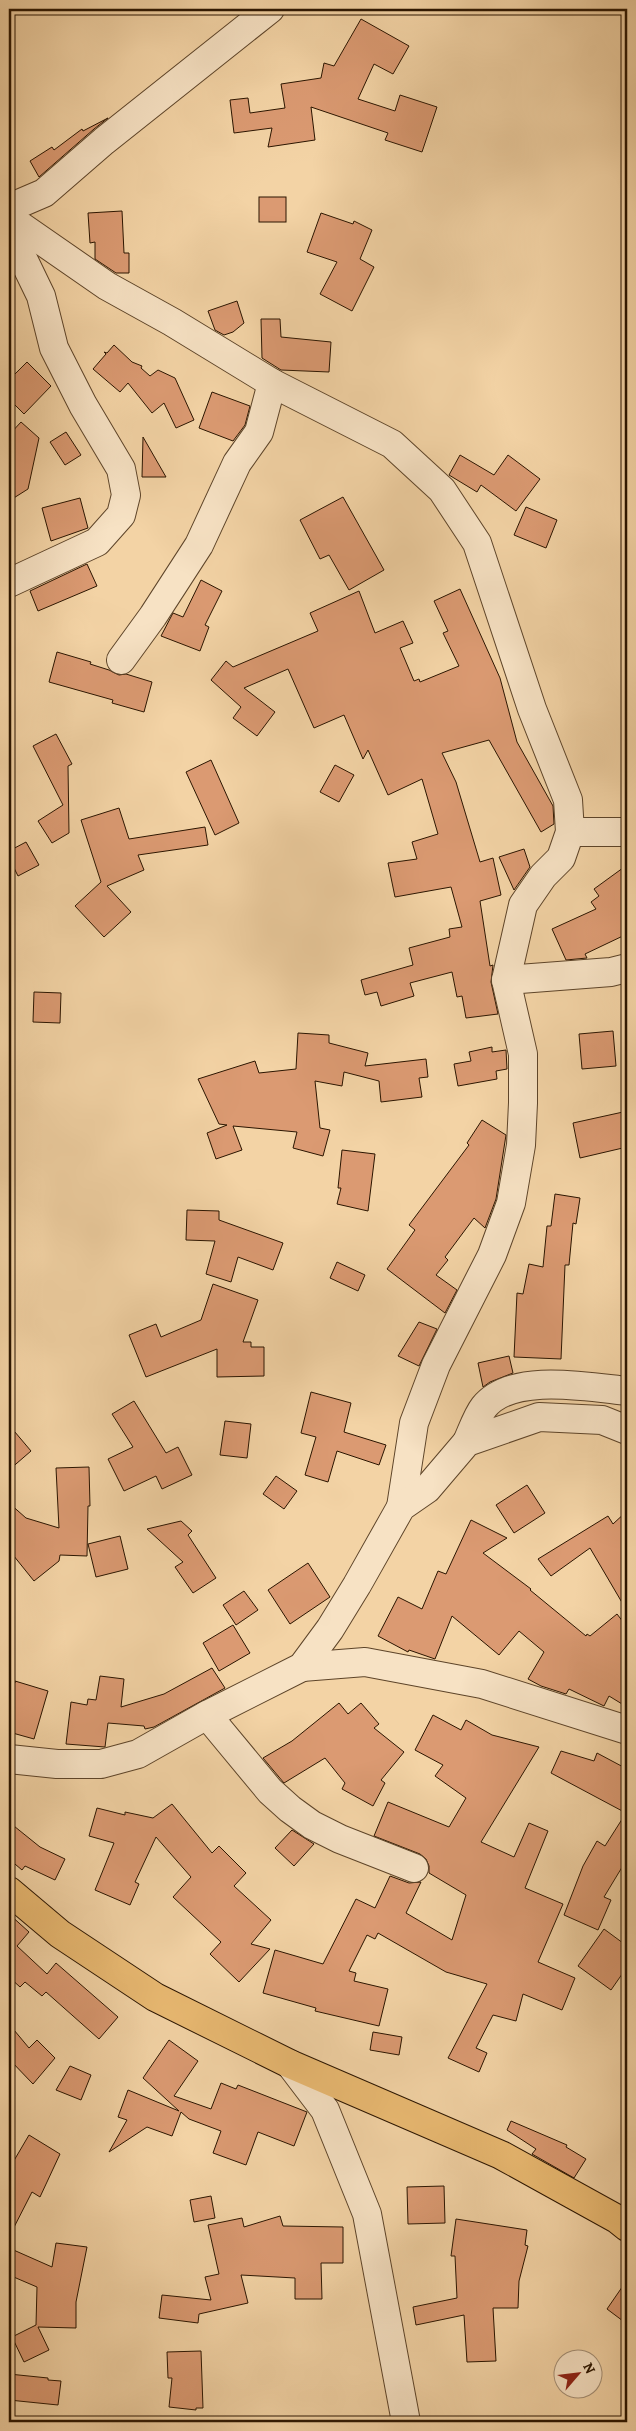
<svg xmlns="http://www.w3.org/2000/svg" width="636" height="2431" font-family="Alegreya,serif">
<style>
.building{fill:#db9a72;stroke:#2b1500}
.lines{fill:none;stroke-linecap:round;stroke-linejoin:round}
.minor-casing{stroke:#5d4429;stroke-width:30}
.major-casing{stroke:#2b1500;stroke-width:30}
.minor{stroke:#f7e2c4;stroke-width:28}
.major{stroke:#eaba72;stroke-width:28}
</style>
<rect width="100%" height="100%" fill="#f3d3a5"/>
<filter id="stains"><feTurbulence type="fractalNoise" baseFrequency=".004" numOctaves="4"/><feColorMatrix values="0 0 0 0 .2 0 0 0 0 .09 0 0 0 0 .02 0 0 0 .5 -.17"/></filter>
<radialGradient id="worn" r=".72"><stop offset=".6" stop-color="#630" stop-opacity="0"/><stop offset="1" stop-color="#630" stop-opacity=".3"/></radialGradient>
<g class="building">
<polygon points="361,19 409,46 393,74 374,64 358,99 395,111 400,95 437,107 422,152 385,140 388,133 311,107 315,140 268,147 272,128 234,133 230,100 248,98 250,113 285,108 281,84 321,78 324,63 334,66"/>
<polygon points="108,118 94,129 39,177 30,161 52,147 54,150 82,129 83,131"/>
<rect x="259" y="197" width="27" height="25"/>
<polygon points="122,211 124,253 129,253 129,273 116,273 95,259 95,242 90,243 88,213"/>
<polygon points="321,213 353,224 354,221 372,230 360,259 374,267 352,311 320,294 337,262 307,252"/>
<polygon points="237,301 244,323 233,332 224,335 215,330 208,311"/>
<polygon points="261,319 280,319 281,337 331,342 329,372 281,370 262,358"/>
<polygon points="114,345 132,362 142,366 141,368 150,376 158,370 175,378 194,420 176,428 164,403 152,413 128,383 120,392 93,369 106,354 104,352 107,353"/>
<polygon points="27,362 51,386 24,414 9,399 9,380"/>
<polygon points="212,392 250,406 245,425 233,441 199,428"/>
<polygon points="21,422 39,438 28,489 9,501 9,477 14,454 9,449 9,435"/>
<polygon points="66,432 81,455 65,465 50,442"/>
<polygon points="143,437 166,477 142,477"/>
<polygon points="460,455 494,475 508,455 540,479 516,511 481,485 477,492 449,475"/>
<polygon points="343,497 384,570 349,590 329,555 320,559 300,520"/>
<polygon points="80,498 88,528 51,541 42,508"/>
<polygon points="526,507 557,520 546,548 514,535"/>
<polygon points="87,564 97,586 38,611 30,591"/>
<polygon points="201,580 222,591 205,625 209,627 200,651 161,636 173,613 183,617"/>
<polygon points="460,589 500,678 517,742 553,806 554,824 541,832 489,740 442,753 456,782 480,862 493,858 501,895 480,901 490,966 493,965 491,982 498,1014 466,1018 462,996 457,997 452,972 410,983 414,996 381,1006 377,992 365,995 361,980 413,965 409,948 450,937 449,929 462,927 451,887 395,897 388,863 417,859 412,842 438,834 422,779 388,795 368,750 363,759 344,715 314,728 288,669 244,688 275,712 257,736 233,718 241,707 211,680 226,661 233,667 318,631 310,613 359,591 375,633 403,621 413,643 400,648 414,681 419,679 420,682 459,666 443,633 448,631 434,601"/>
<polygon points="57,652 91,662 90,664 109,670 119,675 126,674 152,682 144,712 112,703 113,700 49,682"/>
<polygon points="56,734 72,764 68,766 69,833 52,843 38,821 63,805 33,746"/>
<polygon points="211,760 239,823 215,835 186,772"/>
<polygon points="335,765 354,775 339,802 320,792"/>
<polygon points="119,808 129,839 205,827 208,845 138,855 144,870 107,886 131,912 104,937 75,906 101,882 81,820"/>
<polygon points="26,842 39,865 18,876 9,858 9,851"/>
<polygon points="524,849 530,867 514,890 499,857"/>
<polygon points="627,865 627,934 585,954 587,958 566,960 552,929 596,909 591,902 599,896 594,889"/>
<polygon points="34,992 61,993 60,1023 33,1022"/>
<polygon points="613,1031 616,1066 582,1069 579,1034"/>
<polygon points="298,1033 329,1035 329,1043 368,1053 365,1066 426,1059 428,1077 419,1078 422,1097 381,1102 379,1081 344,1072 342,1086 315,1081 320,1128 330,1130 323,1156 293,1148 297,1132 233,1126 242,1150 216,1159 207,1133 227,1125 219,1124 198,1079 255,1061 259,1073 296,1069"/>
<polygon points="492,1047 492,1052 506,1050 507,1069 496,1071 497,1079 458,1086 454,1064 471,1061 469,1052"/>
<polygon points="623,1112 627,1132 627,1147 580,1158 573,1123"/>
<polygon points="482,1120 506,1135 496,1199 485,1228 474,1218 445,1257 448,1260 436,1275 457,1290 445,1313 387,1269 415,1230 409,1225 469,1145 467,1143"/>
<polygon points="342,1150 375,1154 368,1211 337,1204 341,1188 338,1188"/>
<polygon points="555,1194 580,1198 576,1224 573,1223 569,1265 565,1265 561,1359 514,1357 517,1293 523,1294 529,1264 543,1267 547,1226 551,1226"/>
<polygon points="187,1210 219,1211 219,1220 283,1243 273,1270 238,1257 231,1282 206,1274 215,1241 186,1240"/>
<polygon points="337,1262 365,1275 358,1291 330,1278"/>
<polygon points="213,1284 258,1300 243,1342 251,1342 251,1347 264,1347 264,1376 217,1377 217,1349 146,1377 129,1335 156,1324 161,1337 201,1320"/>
<polygon points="419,1322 437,1329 419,1366 398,1356"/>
<polygon points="509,1356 513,1373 490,1382 483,1387 478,1363"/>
<polygon points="311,1392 351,1403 344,1432 386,1445 379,1465 337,1451 328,1482 305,1475 316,1437 301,1433"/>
<polygon points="134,1401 166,1453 178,1447 192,1475 162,1489 156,1476 124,1491 108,1459 133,1447 112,1414"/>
<polygon points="225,1421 251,1424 247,1458 220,1455"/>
<polygon points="9,1425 31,1451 9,1470"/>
<polygon points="89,1467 90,1506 88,1506 87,1556 60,1555 59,1561 34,1581 9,1550 9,1503 26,1518 59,1528 56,1468"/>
<polygon points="276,1476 297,1491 284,1509 263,1494"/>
<polygon points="527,1485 545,1513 514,1533 496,1505"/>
<polygon points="627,1511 627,1611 590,1548 551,1576 538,1559 608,1516 613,1524"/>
<polygon points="471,1520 507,1538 483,1553 531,1589 530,1590 586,1636 587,1634 590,1636 617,1614 627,1627 627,1707 609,1696 604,1706 569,1689 566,1694 541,1686 528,1679 544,1652 519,1631 499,1655 452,1616 435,1659 409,1650 408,1652 378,1636 398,1597 422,1609 438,1571 446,1574"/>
<polygon points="181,1521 192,1531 188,1535 216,1578 193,1593 175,1567 183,1562 147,1529"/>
<polygon points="120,1536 128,1569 96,1577 88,1544"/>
<polygon points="308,1563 330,1597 290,1624 268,1590"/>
<polygon points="244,1591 258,1610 236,1625 223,1605"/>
<polygon points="233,1625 250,1653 219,1671 203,1643"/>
<polygon points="212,1668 225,1688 154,1727 145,1729 144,1726 108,1723 105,1747 66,1744 71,1702 87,1705 88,1699 96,1700 100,1676 124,1679 121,1707 164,1694"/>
<polygon points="9,1681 15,1683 15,1681 48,1691 34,1739 9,1732"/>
<polygon points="339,1703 348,1714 361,1703 379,1724 374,1728 404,1752 381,1780 385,1783 373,1806 342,1789 345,1783 325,1758 284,1783 263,1758 292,1741"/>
<polygon points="433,1715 461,1730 466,1720 492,1735 539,1747 481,1842 514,1857 529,1823 548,1831 525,1888 563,1904 538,1962 575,1978 562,2010 523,1994 516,2021 493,2015 476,2048 487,2053 479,2072 448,2058 487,1984 446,1972 378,1933 375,1939 367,1935 349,1971 356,1973 354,1981 388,1989 379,2026 315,2011 316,2008 263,1993 275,1950 323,1964 356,1899 375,1908 390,1876 409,1883 421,1882 406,1913 452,1940 466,1895 429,1873 429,1866 426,1859 420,1854 374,1836 388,1802 449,1827 466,1798 435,1776 443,1765 415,1750"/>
<polygon points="561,1751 594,1761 597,1753 627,1769 627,1859 604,1897 611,1900 598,1930 564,1915 583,1866 597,1841 605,1846 626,1813 551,1773"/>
<polygon points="172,1804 212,1853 219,1846 246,1873 234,1886 271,1920 251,1944 270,1949 239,1982 210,1954 221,1942 173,1897 191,1877 156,1837 135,1882 139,1884 130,1905 95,1890 114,1843 89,1836 97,1808 125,1815 125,1812 153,1818"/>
<polygon points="9,1822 40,1847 65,1859 55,1880 25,1866 22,1870 9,1859"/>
<polygon points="292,1830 314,1844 294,1866 275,1848"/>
<polygon points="9,1914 29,1932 17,1946 47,1974 56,1963 118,2017 99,2039 46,1992 42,1996 25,1982 20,1987 9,1977"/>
<polygon points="604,1929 627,1946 627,1967 611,1990 578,1966"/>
<polygon points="9,2024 29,2048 37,2040 55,2058 33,2084 9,2059"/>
<polygon points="373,2032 402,2037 399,2055 370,2050"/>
<polygon points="169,2040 198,2061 174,2096 211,2109 221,2083 236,2089 238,2085 307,2112 294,2146 258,2132 246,2165 213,2153 221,2131 189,2119 181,2112 172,2136 147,2127 109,2152 127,2120 118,2117 128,2090 179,2111 143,2078"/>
<polygon points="70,2066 91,2075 81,2100 56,2090"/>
<polygon points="511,2121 567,2145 566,2147 586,2159 574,2178 532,2154 536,2149 507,2130"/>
<polygon points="29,2135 60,2154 40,2197 32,2192 9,2237 9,2169"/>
<polygon points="444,2186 445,2223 408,2224 407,2187"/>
<polygon points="211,2196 215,2218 194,2222 190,2200"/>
<polygon points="280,2216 283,2226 343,2227 343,2263 321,2263 322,2299 295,2299 295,2278 241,2275 248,2303 199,2314 198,2323 159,2318 162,2295 211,2300 205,2277 219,2274 208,2225 242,2218 244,2227"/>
<polygon points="456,2219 527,2230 525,2245 528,2246 519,2281 518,2308 493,2308 496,2361 467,2362 464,2315 416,2325 413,2307 457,2298 455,2256 451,2256"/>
<polygon points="56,2243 87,2247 76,2302 76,2328 38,2327 49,2350 24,2362 12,2337 36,2325 37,2287 9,2275 9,2248 52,2267"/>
<polygon points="627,2280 627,2324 607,2309"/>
<polygon points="201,2351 203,2408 196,2408 196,2410 169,2407 172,2378 168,2378 167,2352"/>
<polygon points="9,2374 48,2378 48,2380 61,2381 58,2405 9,2400"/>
</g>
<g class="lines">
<defs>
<g id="minor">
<polyline points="9,208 44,193 104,141 270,9"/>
<polyline points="9,218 107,286 172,322 272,383 392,444 442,490 477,543 532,709 568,800 570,832 561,858 543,876 523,905 506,980 523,1054 523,1103 521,1145 511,1203 492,1255 436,1365 414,1423 401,1507"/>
<polyline points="9,230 41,296 54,348 83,405 121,469 126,495 121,515 97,542 9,583"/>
<polyline points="121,660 153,616 199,545 237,463 259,432 272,383"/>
<polyline points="570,832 627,832"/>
<polyline points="506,980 611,972 627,968"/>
<path d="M467,1442c5,-11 10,-26 17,-35 28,-35 105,-20 143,-16"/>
<polyline points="302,1667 365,1662 482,1684 627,1730"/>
<polyline points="207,1715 270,1791 290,1809 312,1825 340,1839 414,1868"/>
<polyline points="9,1759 57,1764 101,1764 138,1754 207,1715 302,1667 330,1629 357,1585 401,1507 427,1489 467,1442 539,1417 602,1420 627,1430"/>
<polyline points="290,2064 325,2110 367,2214 406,2422"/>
</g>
<polyline id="major" points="9,1891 60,1934 155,1997 290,2064 501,2155 617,2219 627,2227"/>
</defs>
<use href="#minor" class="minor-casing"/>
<use href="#major" class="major-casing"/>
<use href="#minor" class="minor"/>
<use href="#major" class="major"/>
</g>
<rect width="636" height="2431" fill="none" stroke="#f3d3a5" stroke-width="30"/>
<rect x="10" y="10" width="616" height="2411" fill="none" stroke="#2b1500" stroke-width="2.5"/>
<rect x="15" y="15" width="606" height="2401" fill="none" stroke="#2b1500"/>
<g transform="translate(578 2374) rotate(62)"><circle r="24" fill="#f7e2c4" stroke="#a59076"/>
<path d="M0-4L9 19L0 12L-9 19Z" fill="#8f2418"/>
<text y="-8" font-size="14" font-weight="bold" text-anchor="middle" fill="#2b1500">N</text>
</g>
<rect width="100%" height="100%" filter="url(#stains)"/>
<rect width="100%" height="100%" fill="url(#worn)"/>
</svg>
